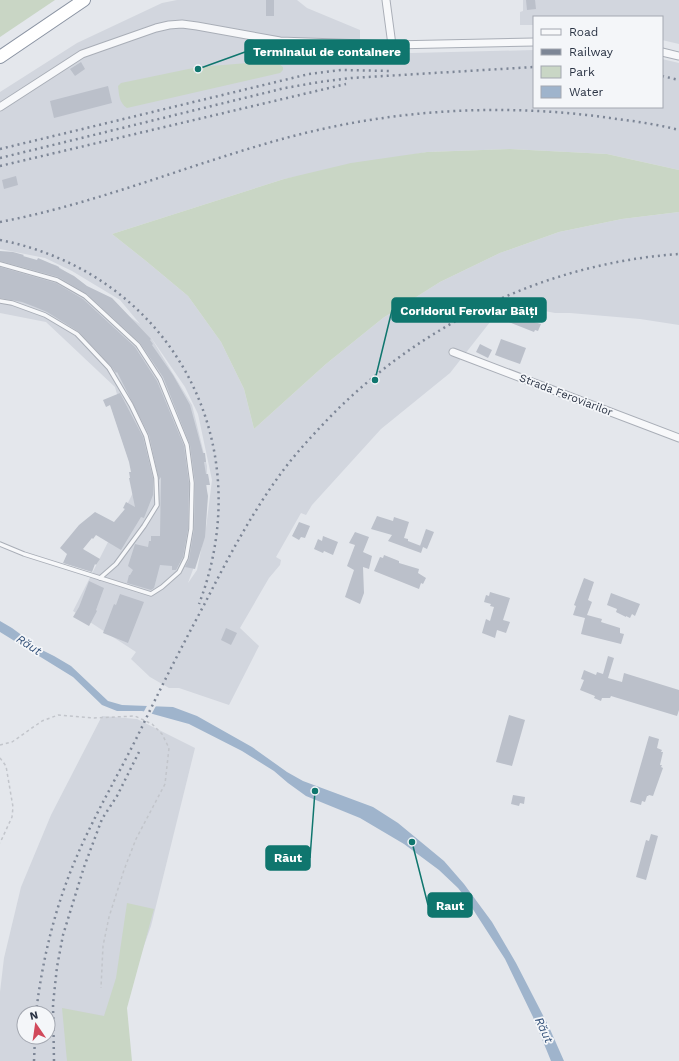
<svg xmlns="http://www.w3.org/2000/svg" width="679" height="1061" font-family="'Work Sans',sans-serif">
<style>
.built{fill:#d2d6de;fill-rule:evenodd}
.green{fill:#c9d6c5}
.water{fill:#9fb4cc}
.pier{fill:#e4e7ec}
.building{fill:#bbc0ca}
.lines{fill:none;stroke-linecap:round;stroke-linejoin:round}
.service-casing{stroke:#a9aeb7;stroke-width:5.5}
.minor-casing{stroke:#a9aeb7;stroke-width:9}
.trunk-casing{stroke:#8b94a3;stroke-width:14}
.path{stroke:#c2c5cb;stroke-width:1.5;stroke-dasharray:3 3;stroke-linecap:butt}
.service{stroke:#f7f8fa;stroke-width:3.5}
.minor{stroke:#f7f8fa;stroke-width:7}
.trunk{stroke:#fff;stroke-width:12}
.rail{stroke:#7d8696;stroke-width:2.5;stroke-dasharray:2 4;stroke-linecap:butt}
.labels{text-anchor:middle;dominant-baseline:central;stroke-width:3.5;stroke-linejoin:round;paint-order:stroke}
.street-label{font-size:11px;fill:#2b3445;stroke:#f4f6f9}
.water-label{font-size:12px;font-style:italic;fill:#34527a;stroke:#f4f6f9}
.leader{fill:none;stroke:#0f766e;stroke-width:1.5}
.callout-dot{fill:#0f766e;stroke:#f4f6f9;stroke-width:1.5}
.callout{fill:#0f766e;stroke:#0f766e;stroke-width:1.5}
.callout-label{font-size:12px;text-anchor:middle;font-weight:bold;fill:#fff}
</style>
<rect width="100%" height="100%" fill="#e4e7ec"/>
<g class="built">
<path d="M177,0h120l10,8 53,22v20l52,3 122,-3v57h128v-48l17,4v107l-72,-16 -97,-5 -83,3 -143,27 -172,55 34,27 42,35 33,46 23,47 10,40 72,-65 57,-46 57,-36 60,-29 59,-21 63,-13 57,-7v113l-39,-6 -70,-6h-15l-40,-8 -6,7 -15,5 -44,56 -69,56 -69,76 -6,10 -5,-2 -25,44 5,3 -1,5 -11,13 -29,50 19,18 -30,59 -50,-17h-10l-19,-11 -19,-18 5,-7 -63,-41 67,-132 -25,-92 -69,-65 -46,-9v-59l56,11 84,59 -20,-24 -48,-29 -27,-13 -45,-9v-157l77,-49 85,-40zM150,336l35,51 13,27 14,66 -6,48 1,-62 -15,-61zM202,545l-5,25 -9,13z"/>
<polygon points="523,0 679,0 679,44 662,40 662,17 534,17 534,25 520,25 520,12 523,11"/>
<path d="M102,716l35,3 58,29 -44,178 -30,84 10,51h-131v-69l4,-34 17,-71 30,-72zM24,1013h24v24h-24z"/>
</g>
<g class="green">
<polygon points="0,0 55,0 0,37"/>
<path d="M248,63l31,1 4,3v3l-3,3 -153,35c-8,-5 -8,-14 -9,-22l3,-3 77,-16z"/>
<polygon points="510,149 607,154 679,170 679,212 622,219 559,232 500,253 440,282 383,318 326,364 254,429 244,389 221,342 188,296 146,261 112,234 284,179 351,163 427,152"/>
<polygon points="127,903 154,909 127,1008 132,1061 67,1061 62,1008 104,1016 116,978"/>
</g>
<polygon class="water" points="0,621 12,628 42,650 54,656 71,666 108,701 122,705 173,707 197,716 252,747 287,772 303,781 373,807 398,823 444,861 464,884 492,922 516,963 549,1027 564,1061 551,1061 533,1017 505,959 465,897 458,888 439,870 404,844 360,818 306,796 288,783 274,771 242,751 189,724 142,711 117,711 102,705 73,677 0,632"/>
<polygon class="pier" points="148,704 157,704 151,715 143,713"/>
<g class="building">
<rect x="266" y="0" width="8" height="16"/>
<polygon points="526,0 535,0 536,9 527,10"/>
<polygon points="81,62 85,69 75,76 70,69"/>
<polygon points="108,86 112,103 54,118 50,101"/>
<polygon points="16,176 18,185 4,189 2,180"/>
<polygon points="0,251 13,252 24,255 23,256 37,260 38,258 59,267 59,268 74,276 87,286 112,298 151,339 150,340 153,344 152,345 173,375 190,405 203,453 205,453 206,462 204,462 206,474 208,474 210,485 206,485 208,496 205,537 195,569 185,567 189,559 194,529 195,483 190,445 163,377 140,343 87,294 58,277 0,261"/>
<polygon points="0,267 56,283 83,299 135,347 157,381 184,446 189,483 188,529 183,557 176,570 172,570 172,566 160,565 154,588 151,590 127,583 129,575 130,575 133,570 128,566 135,544 148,547 149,541 151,541 151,536 160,536 161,477 159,480 149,435 117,372 116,373 111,366 79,332 47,312 35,307 22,302 0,298"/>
<polygon points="511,310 532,318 531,319 534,322 541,324 538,331 535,330 534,332 506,321"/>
<polygon points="501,339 526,348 520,364 495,355"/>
<polygon points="480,344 492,350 488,358 476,352"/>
<polygon points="120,393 143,437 153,478 153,495 144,518 141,517 121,550 96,535 93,539 92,538 83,549 100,559 96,565 95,564 92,572 63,563 67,554 60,548 79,525 95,512 114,522 125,509 123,508 126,502 135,507 129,478 130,478 129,472 131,472 129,462 110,405 106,407 103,400"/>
<polygon points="377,516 393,521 394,517 409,522 404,538 408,539 408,541 421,546 420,546 426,529 434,532 427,549 423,547 421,553 388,541 392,535 371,529"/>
<polygon points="299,522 310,526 305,538 301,537 299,540 292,536"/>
<polygon points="355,532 369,537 363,552 372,556 369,569 363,567 364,593 360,604 345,597 354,570 347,566 355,545 349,543"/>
<polygon points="323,536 338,542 333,555 324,551 323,553 314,549 318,539 322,541"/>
<polygon points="384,555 399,561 399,563 419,569 418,573 426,578 423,584 421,583 419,589 374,571 380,557 383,558"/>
<polygon points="584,578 594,582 588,600 592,602 587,615 602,619 601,622 620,628 620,633 624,634 621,644 581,634 585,618 573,615 576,606 574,605"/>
<polygon points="89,581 104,588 96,610 97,611 89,626 73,617 79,607"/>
<polygon points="490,592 510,598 503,620 510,622 506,633 497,630 495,638 482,633 486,619 490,621 494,607 490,606 491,604 484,602 486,595 489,596"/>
<polygon points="611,593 640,604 635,616 632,614 630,618 626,616 626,617 616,612 617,609 607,605"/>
<polygon points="120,594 144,602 128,643 103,633 114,604 116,605"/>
<polygon points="226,628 237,633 231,645 221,640"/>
<polygon points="608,656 614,658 608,678 622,682 624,673 679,690 679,710 677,716 611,696 610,698 602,698 601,701 594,698 595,696 580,690 584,680 581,679 584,670 596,675 597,672 603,674"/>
<polygon points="509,715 525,720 512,766 496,762"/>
<polygon points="649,736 659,739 657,748 662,750 661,752 663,752 660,765 662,765 661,767 663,768 653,796 649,795 648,796 647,796 645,802 642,801 641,805 630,802"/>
<polygon points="513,795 525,797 524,804 520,803 519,806 511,804"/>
<polygon points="651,834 658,836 646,880 636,877 646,840 649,841"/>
</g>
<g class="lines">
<defs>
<g id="service">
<polyline points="0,264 57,280 85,296 138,345 160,379 187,445 192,483 191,529 186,558 179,572 162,587 151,594 24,554 0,544"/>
<polyline points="0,301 12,303 45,315 77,334 109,368 131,405 146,436 156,478 157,505 144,526 116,564 100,578"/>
</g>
<g id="minor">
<polyline points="386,0 392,45 534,42"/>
<polyline points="662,52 679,56"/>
<polyline points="0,107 82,54 99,48 156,28 169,25 182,24 197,26 280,41 392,45"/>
<polyline points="453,352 679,438"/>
</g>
<polyline id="trunk" points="0,57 84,0"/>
</defs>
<use href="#service" class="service-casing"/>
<use href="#minor" class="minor-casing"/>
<use href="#trunk" class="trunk-casing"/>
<g class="path">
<polyline points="0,745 12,742 42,721 58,715 94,718 135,716 152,724 162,734 169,748 165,784 136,839 124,870 109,917 103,946 101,988"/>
<polyline points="0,758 6,766 13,807 12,817 0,843"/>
</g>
<use href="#service" class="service"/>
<use href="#minor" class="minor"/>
<use href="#trunk" class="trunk"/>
<g class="rail">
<polyline points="662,76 679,80"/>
<polyline points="0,149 309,74 341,70 389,71"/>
<polyline points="0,158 285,88 320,82 351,78 534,67"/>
<polyline points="0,166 346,84"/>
<path d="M0,222c94,-18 183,-55 275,-81 108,-31 223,-39 335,-23 23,3 46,6 69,12"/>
<path d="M0,240c171,34 261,202 199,364"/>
<path d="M36,1013c6,-51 18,-102 38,-150 19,-46 45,-89 67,-134 20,-42 41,-83 63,-124 23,-45 46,-89 75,-129 15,-21 32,-39 49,-57 92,-95 219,-156 351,-165"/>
<polyline points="34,1061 35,1037"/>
<polyline points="54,1061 53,1004 57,967 63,935 84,867 102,819 117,796 139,752"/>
</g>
</g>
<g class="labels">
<g class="street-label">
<text transform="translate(566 395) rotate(21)">Strada Feroviarilor</text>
</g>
<g class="water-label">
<text transform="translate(29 645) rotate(33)">Răut</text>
<text transform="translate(544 1030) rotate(65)">Răut</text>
</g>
</g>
<path class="leader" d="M198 69L245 52M375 380L392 310M315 791L310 858M412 842L428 905"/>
<g class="callout-dot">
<circle cx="198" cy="69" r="4"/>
<circle cx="375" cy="380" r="4"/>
<circle cx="315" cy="791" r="4"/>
<circle cx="412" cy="842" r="4"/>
</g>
<g class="callout">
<rect x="245" y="40" width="164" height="24" rx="4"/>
<rect x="392" y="298" width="154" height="24" rx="4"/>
<rect x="266" y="846" width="44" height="24" rx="4"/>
<rect x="428" y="893" width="44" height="24" rx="4"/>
</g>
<g class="callout-label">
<text x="327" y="56">Terminalul de containere</text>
<text x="469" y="315">Coridorul Feroviar Bălți</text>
<text x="288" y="862">Răut</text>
<text x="450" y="910">Raut</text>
</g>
<rect x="533" y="16" width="130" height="92" fill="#f4f6f9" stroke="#a4a8b1"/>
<rect x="541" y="29" width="20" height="6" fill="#f7f8fa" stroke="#a4a8b1"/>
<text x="569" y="36" font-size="12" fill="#2b3445">Road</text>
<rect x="541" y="49" width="20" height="6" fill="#7d8696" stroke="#a4a8b1"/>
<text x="569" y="56" font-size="12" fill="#2b3445">Railway</text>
<rect x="541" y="66" width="20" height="12" fill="#c9d6c5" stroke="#a4a8b1"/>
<text x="569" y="76" font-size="12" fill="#2b3445">Park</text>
<rect x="541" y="86" width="20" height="12" fill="#9fb4cc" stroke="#a4a8b1"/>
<text x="569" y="96" font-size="12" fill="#2b3445">Water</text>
<g transform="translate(36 1025) rotate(347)"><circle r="19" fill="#f4f6f9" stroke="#a4a8b1"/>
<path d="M0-3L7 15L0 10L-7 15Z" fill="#d1495b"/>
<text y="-6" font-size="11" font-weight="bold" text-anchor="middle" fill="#2b3445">N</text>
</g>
</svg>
